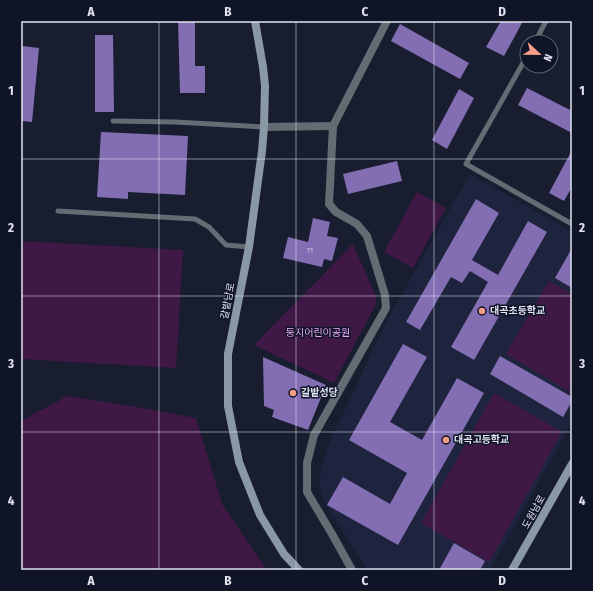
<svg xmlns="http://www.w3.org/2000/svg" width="593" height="591" font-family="'Fira Sans Condensed','Noto Sans KR',sans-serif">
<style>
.built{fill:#1e243d}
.green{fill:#3f1845}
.building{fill:#836db3}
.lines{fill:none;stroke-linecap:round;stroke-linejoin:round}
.lane{stroke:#636b73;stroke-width:5}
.street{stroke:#636b73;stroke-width:8}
.secondary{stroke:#8a97a4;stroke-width:8}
.grid{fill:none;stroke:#dfe3f0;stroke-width:1;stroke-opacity:0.55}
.poi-dot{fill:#f49e88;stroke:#0f1426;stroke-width:1.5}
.labels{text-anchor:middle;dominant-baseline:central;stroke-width:3;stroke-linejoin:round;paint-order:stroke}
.number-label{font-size:8px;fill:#c8c6e1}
.street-label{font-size:10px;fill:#dfe3f0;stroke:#0f1426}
.poi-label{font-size:10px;font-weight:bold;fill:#dfe3f0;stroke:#0f1426;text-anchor:start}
.park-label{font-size:10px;fill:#f1a9fd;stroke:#0f1426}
.neatline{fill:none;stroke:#dfe3f0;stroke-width:1.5}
.grid-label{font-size:13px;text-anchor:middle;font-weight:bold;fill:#dfe3f0}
</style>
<rect width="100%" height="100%" fill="#181d30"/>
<polygon class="built" points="470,174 572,232 572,422 490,570 368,570 323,500 319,482 326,450 384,326"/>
<g class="green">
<polygon points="417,192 446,208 413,268 384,252"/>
<polygon points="21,241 183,250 176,368 21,359"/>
<polygon points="353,244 376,297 376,304 334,383 254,345"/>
<polygon points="549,281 572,294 572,393 506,354"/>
<polygon points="494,393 562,432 489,562 421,523"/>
<polygon points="67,396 137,407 196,418 222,504 265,567 268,570 21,570 21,421"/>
</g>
<g class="building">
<polygon points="178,21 195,21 195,66 205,66 205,93 180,93"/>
<polygon points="501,21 523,21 504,56 486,47"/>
<polygon points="400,24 469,63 460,79 391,41"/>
<polygon points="95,35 113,35 114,112 95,112"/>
<polygon points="22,46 39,48 32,122 21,121"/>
<polygon points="527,88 572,111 572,133 518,105"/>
<polygon points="459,89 474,98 447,149 432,140"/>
<polygon points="101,132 188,136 185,195 128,192 128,199 97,197"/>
<polygon points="572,150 572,187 564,201 549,193"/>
<polygon points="397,161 402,181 348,194 343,174"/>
<polygon points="476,199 499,213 472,260 498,275 528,221 547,232 474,360 451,347 488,282 470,271 462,283 451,277 420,330 406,322"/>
<polygon points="313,218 330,222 327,236 338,238 332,261 324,259 322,267 283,258 288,237 308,242"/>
<polygon points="572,248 572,288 555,278"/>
<polygon points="403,344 427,357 390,422 422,440 457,378 484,393 398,545 327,505 343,477 390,504 407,473 349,440"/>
<polygon points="500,356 572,397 572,401 563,417 490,374"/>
<polygon points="263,357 326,385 308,430 272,417 274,410 264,406"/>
<polygon points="454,543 485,561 480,570 439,570"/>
</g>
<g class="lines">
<g class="lane">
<polyline points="535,42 546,21"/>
<polyline points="527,56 466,164 572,224"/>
<polyline points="113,121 175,122 264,127"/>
<polyline points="58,211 195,219 209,227 226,245 249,247"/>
</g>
<g class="street">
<polyline points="264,127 333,126"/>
<polyline points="352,570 332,534 307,492 307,463 314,435 386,308 385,295 367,236 357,224 336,212 329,204 333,126 387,21"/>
</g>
<g class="secondary">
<polyline points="255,21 263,67 265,86 264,127 262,151 249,247 228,354 228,406 239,462 260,515 284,554 299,570"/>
<polyline points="512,570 572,464"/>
</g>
</g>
<path class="grid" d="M159,21v549M296,21v549M434,21v549M21,159h551M21,296h551M21,432h551"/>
<g class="poi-dot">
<circle cx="482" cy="311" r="4"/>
<circle cx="293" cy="393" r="4"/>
<circle cx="446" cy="440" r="4"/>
</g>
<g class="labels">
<g class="number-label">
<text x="310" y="250">71</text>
</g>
<g class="street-label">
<text transform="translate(228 301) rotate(-79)">갈밭남로</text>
<text transform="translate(534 512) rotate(-61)">도원남로</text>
</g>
<g class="poi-label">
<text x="490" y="311">대곡초등학교</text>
<text x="301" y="393">갈밭성당</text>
<text x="454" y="440">대곡고등학교</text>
</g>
<g class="park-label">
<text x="318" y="333">둥지어린이공원</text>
</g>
</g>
<rect width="593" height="591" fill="none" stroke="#0f1426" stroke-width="44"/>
<g transform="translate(539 54) rotate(112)"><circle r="19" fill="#0f1426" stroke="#626777"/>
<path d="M0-3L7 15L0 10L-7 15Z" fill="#f49e88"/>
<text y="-6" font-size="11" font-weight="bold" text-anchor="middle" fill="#dfe3f0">N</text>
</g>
<rect x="22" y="22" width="549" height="547" class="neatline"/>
<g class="grid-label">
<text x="91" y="16">A</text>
<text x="228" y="16">B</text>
<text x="365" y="16">C</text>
<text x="502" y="16">D</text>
<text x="11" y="95">1</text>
<text x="582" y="95">1</text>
<text x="11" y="232">2</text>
<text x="582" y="232">2</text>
<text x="11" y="368">3</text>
<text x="582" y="368">3</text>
<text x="11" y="505">4</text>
<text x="582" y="505">4</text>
<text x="91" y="585">A</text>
<text x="228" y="585">B</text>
<text x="365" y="585">C</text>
<text x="502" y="585">D</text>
</g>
</svg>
